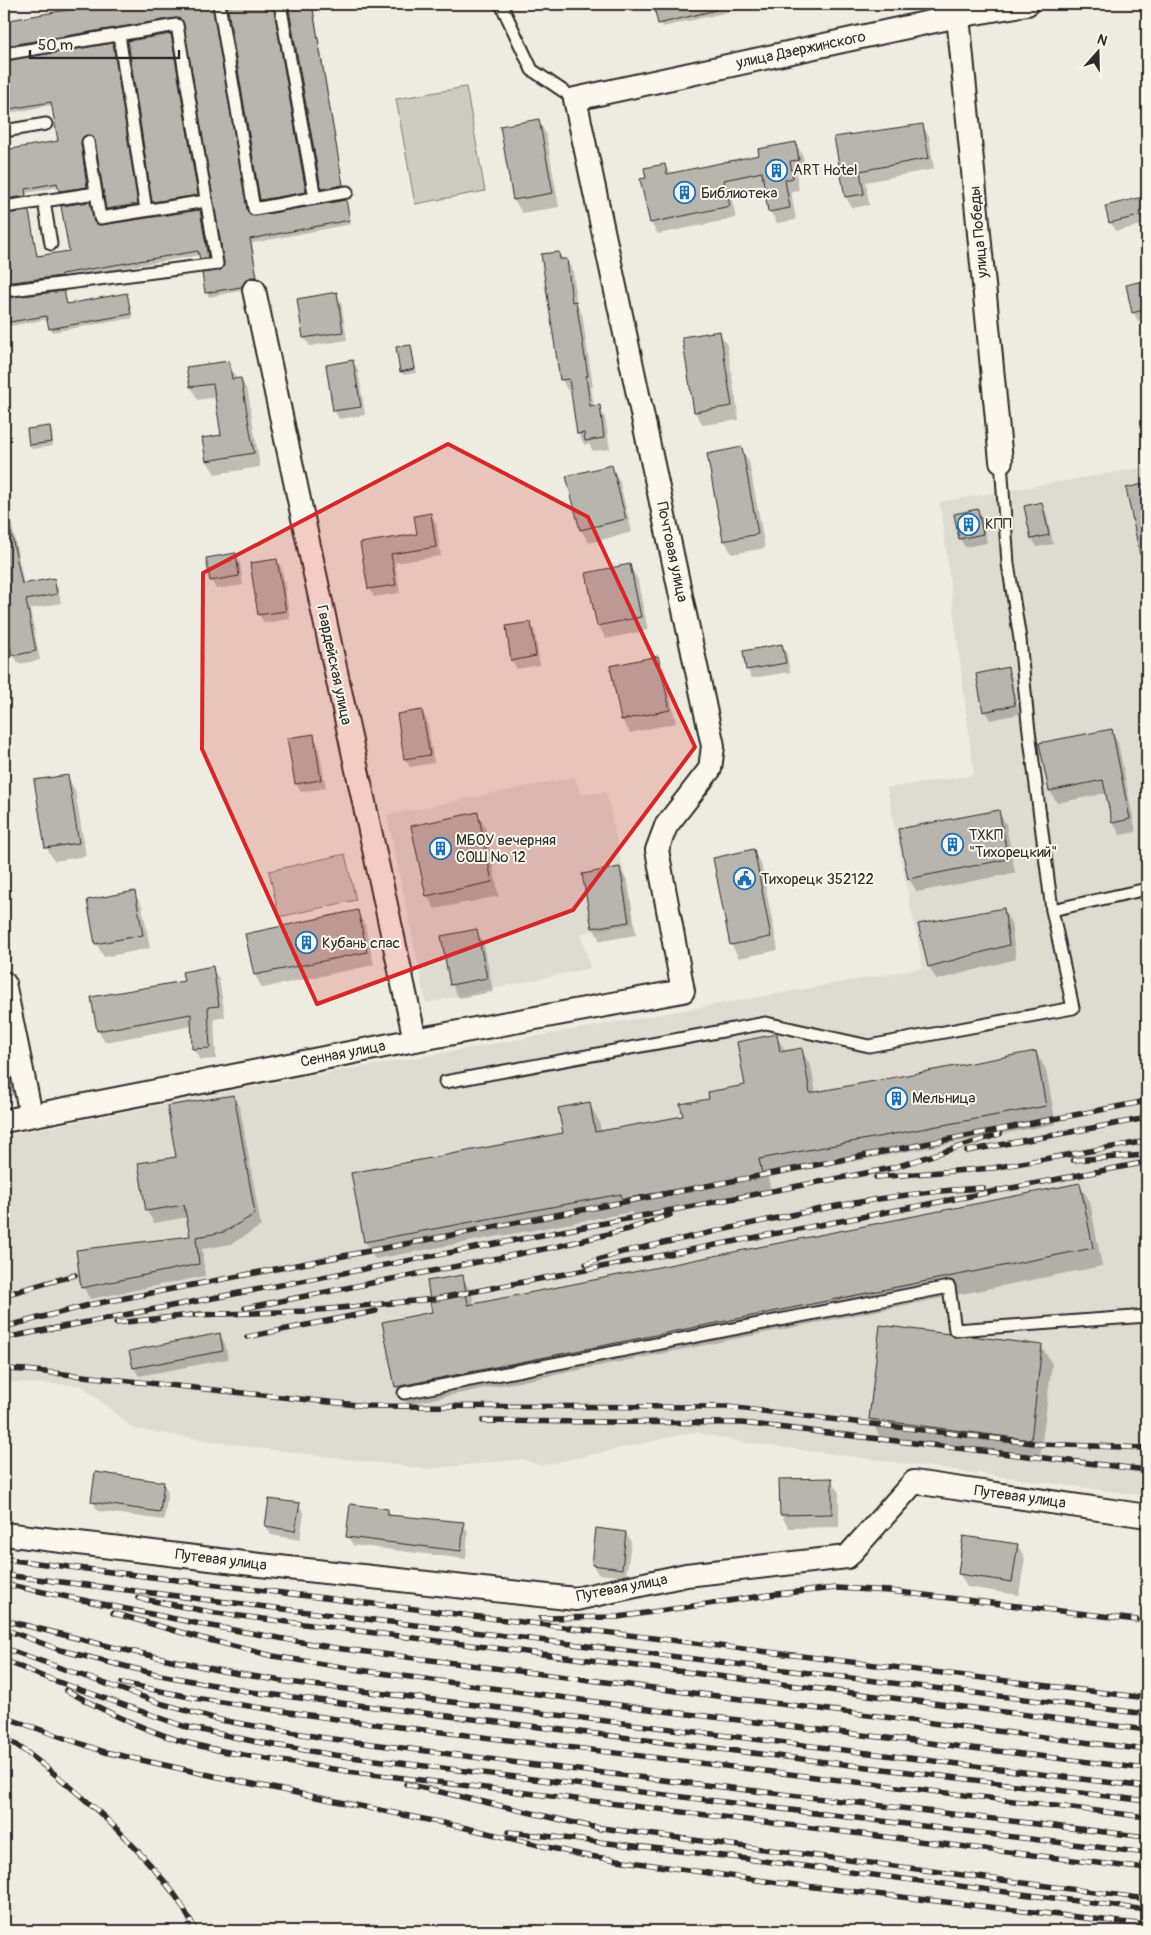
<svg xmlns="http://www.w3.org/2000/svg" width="1151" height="1935" font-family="Pangolin,sans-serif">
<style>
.built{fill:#dedbd1}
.green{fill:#cecbc2;stroke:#7c7b76}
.shadow{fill:#0003}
.building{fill:#b8b5ae;stroke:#2b2b2b}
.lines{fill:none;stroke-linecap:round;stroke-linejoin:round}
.service-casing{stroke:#2b2b2b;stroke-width:15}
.minor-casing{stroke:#2b2b2b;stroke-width:26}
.service{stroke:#fbf7ec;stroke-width:11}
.minor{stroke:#fbf7ec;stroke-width:22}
.rail-casing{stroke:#2b2b2b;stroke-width:5.5}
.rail{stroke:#fbf7ec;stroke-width:4;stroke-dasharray:11;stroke-linecap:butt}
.marked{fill:#d62828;fill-opacity:0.2;stroke:#d62828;stroke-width:4;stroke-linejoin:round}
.labels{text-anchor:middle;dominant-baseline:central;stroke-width:4;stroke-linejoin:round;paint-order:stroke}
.street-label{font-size:15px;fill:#2b2b2b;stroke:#fbf7ec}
.poi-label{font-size:15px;fill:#2b2b2b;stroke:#fbf7ec;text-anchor:start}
</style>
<rect width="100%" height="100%" fill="#eeebe0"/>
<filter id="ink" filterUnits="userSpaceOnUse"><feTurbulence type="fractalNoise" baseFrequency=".02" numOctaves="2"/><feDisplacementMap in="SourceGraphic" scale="10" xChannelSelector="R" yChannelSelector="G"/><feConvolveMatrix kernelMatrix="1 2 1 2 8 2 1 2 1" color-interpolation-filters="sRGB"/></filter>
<g filter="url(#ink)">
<g class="built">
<polygon points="1147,467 1147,1496 742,1442 694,1432 540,1466 523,1459 428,1469 266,1449 134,1429 81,1385 4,1382 4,1136 272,1083 923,968 887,788 974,775 940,502"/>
<polygon points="574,777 581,794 606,792 635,924 581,933 590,968 426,1003 387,815"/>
<polygon points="4,1036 15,1094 4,1096"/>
</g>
<g class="green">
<polygon points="466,87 485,191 415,204 396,99"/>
<polygon points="345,854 356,900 279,917 269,871"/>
</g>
<g class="shadow">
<polygon points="108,4 216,4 213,10 248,215 255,218 345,201 351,224 252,243 258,281 243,290 209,297 207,293 222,271 226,263 186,25 182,21 4,51 4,22"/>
<polygon points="228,4 277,4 274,10 308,196 264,204 261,200"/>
<polygon points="289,4 313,4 344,189 324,193 322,189"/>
<polygon points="676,4 763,4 662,27 656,8"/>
<polygon points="170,35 172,39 199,199 156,206 154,202"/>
<polygon points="112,45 114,49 139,208 110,213 107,209 97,142 94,139 86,140 82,148 89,191 62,195 59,187 26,193 28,200 4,204 4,152 59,142 52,105 4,114 4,62"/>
<polygon points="1145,118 1147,118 1147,130"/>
<polygon points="538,120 546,134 559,207 522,213 514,200 501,127"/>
<polygon points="922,125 929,136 934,169 866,182 869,205 852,208 846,197 836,138"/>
<polygon points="796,144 803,156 805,172 796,173 799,190 791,191 796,220 777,223 770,211 765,184 730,192 736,218 658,234 651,223 648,179 665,165 670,174 760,156"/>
<polygon points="1147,197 1147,224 1116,231 1111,223 1107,207"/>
<polygon points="89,203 95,224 101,227 200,211 202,215 210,261 203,262 200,255 62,278 62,280 4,288 4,215 28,212 30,216 37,257 70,252"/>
<polygon points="559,253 563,260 567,260 573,271 577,306 582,314 593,387 591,387 594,407 599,407 605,418 610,449 593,451 589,444 585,445 578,434 572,390 568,391 562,380 543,255"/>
<polygon points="1147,281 1147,319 1138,321 1133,312 1127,286"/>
<polygon points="63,292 67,305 127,294 133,318 52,332 48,319 4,327 4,299"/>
<polygon points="336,293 341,302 347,340 310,346 304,338"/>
<polygon points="719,332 727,345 739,420 703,425 695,412 683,338"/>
<polygon points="411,346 417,373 403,375 401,371"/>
<polygon points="228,362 237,380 241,379 248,393 260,467 215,474 207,461 222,436 216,397 198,400 191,387 188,368"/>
<polygon points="353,362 358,370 365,415 339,419 334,410"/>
<polygon points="49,428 52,432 53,446 32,449 30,445"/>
<polygon points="742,449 749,462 765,548 732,554 724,540"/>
<polygon points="611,466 619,480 632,532 589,543 581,530 568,477"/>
<polygon points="1147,485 1147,557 1138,541 1128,489"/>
<polygon points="1041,504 1046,512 1053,544 1037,547 1032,538"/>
<polygon points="978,511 983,519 987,543 965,547 960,539"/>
<polygon points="4,512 6,512 11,520 24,585 53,580 58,588 61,603 30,609 40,660 19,664 14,656 4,601"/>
<polygon points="431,515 436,523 441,556 395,563 400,593 374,597 369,588 362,544 418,535"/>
<polygon points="235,555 240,563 243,585 216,589 211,580"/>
<polygon points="277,560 282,569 290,619 264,623 259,614"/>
<polygon points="629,565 637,578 648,630 606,639 599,626 587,574"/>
<polygon points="530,624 535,632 540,665 517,669 512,660"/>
<polygon points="782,645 787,654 790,672 752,678 747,669"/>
<polygon points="658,658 665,671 676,723 630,733 622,720"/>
<polygon points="1007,669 1012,677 1019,714 990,720 985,711"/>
<polygon points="422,711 427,720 434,763 410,767 405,759"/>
<polygon points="1111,730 1118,743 1136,832 1120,835 1113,822 1107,793 1057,803 1050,791"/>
<polygon points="313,735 318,744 326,788 301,792 296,784"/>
<polygon points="67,776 75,790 86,856 54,861 47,848 35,782"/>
<polygon points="998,811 1006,824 1015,873 917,892 909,879"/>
<polygon points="478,814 485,827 499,896 435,909 427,895"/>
<polygon points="753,851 761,864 778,950 739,958 731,944"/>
<polygon points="620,869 628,882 636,935 600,941 593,927"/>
<polygon points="134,893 142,906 150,948 104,957 96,943"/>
<polygon points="1003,909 1011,923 1016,959 937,980 929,967 920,925"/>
<polygon points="357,911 365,925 374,965 262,988 255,975"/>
<polygon points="476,931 484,944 493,992 459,998 452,985"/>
<polygon points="212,968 219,979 225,1017 214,1019 216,1059 200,1060 193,1048 192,1026 105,1042 98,1030"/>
<polygon points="776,1036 786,1052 801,1049 811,1067 816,1093 1036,1052 1046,1070 1056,1124 768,1177 771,1191 634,1216 631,1212 375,1259 365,1241 564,1134 589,1103 599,1121 601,1132 684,1117 710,1100 747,1086"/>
<polygon points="4,1055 7,1061 13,1095 4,1097"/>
<polygon points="233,1096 240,1108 261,1226 231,1244 202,1249 205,1276 90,1299 83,1287 191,1237 188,1217 154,1223 147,1211 139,1164 177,1158"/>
<polygon points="1079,1184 1090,1202 1102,1266 407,1404 396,1386 433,1313 462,1276 472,1294 474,1305"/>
<polygon points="220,1335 225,1344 228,1359 139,1376 134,1368"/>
<polygon points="955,1339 1042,1347 1052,1364 1040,1457 880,1437 870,1419"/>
<polygon points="4,1463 7,1470 4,1498"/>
<polygon points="831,1480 839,1493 839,1527 789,1528 781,1515"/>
<polygon points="163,1483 168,1492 164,1520 98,1511 93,1502"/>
<polygon points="270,1500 299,1505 304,1513 300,1540 271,1535 266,1526"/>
<polygon points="388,1510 391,1516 463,1523 468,1532 466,1559 353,1545 348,1537"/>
<polygon points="626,1533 631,1542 626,1577 598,1574 593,1565"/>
<polygon points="1017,1545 1025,1558 1019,1595 967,1587 959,1573"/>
</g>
<g class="building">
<polygon points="101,4 212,4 248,213 255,216 346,200 350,220 250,239 257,277 251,277 246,280 241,287 205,293 202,273 221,270 224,263 183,21 176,18 4,46 4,21"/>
<polygon points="227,4 273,4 306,192 260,200"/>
<polygon points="288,4 312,4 343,185 321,189"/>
<polygon points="671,4 715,4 716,10 658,24 654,7"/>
<polygon points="171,34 198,195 152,202 128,41"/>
<polygon points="113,43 138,204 106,209 95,141 93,137 87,135 83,137 81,143 87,187 59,191 57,183 25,189 26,196 4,199 4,150 58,141 51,102 4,110 4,61"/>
<polygon points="539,119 553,193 513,200 500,126"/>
<polygon points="923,124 929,158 860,171 864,194 845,197 834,137"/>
<polygon points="796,142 799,160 790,161 793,178 785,180 790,208 768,212 762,172 724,180 730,206 650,223 640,179 646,178 644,168 665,164 667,174 759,155 758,149"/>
<polygon points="1147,196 1147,214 1109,223 1105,206"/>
<polygon points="90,202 94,222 101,225 200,210 208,258 200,259 198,251 61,274 61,276 4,283 4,214 29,211 37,256 69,251 61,206"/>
<polygon points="559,252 560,259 567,259 572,302 576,301 588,376 586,376 590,406 600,405 604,438 585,441 584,433 577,434 569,379 560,380 541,254"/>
<polygon points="1147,280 1147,309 1132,313 1126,285"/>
<polygon points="64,291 67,304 127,293 131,314 49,329 46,316 4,323 4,298"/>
<polygon points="337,292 343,332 303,338 297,299"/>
<polygon points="720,331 732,406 694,412 682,337"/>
<polygon points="411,345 415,369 400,372 396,347"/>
<polygon points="353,360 361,407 333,411 326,365"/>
<polygon points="229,361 232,379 241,378 254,453 206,461 202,438 221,435 213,384 190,387 186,367"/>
<polygon points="50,426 52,442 29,445 27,429"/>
<polygon points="742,447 758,534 723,541 707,454"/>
<polygon points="612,465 626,519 580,530 566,476"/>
<polygon points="1147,483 1147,554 1140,555 1126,488"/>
<polygon points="1042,502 1049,535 1031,539 1024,506"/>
<polygon points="978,509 983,534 959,539 954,514"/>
<polygon points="431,513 436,547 391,554 396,585 368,589 360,543 417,534 414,516"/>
<polygon points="4,532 11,532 22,584 54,578 57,594 26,600 36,651 12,656 4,613"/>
<polygon points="236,553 239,576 210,581 206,558"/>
<polygon points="277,559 286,611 258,615 250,563"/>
<polygon points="630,564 641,617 597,626 586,573"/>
<polygon points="531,622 536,656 511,661 506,626"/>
<polygon points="782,644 786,663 746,670 743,651"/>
<polygon points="658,656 670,710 621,720 610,666"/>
<polygon points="1008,667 1015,705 983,712 976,674"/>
<polygon points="422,710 430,755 404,759 397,714"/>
<polygon points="1112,729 1130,819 1112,823 1103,780 1049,791 1039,743"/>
<polygon points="314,734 321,780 295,784 287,738"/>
<polygon points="68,775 79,843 45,848 34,780"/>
<polygon points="999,810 1008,859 908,879 898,829"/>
<polygon points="478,812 492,882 426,896 411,826"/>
<polygon points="754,849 771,937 730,945 713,858"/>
<polygon points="620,867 629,922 592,928 582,874"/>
<polygon points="135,891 143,935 95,944 87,900"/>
<polygon points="1004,908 1009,945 928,967 918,924"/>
<polygon points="358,910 367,952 254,975 245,934"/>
<polygon points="477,929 487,978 450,985 441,936"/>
<polygon points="213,966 219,1006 208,1007 210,1048 192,1049 191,1014 97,1031 91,997 184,981 182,972"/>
<polygon points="777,1034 780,1052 802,1048 810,1093 1036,1051 1046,1106 759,1159 762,1174 622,1199 621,1194 364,1242 351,1173 563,1133 558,1108 590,1102 595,1132 683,1116 680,1104 709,1099 708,1092 745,1085 737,1042"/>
<polygon points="234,1095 255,1214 224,1232 196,1237 199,1264 81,1288 76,1250 190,1236 184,1205 146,1211 138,1163 176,1157 167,1106"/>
<polygon points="1080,1183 1093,1248 395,1387 382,1322 432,1312 427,1281 463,1275 468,1305"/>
<polygon points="880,1325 949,1334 955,1337 971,1336 1042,1345 1031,1440 869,1419"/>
<polygon points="220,1333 223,1351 133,1368 129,1351"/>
<polygon points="95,1472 164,1482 160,1512 91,1502"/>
<polygon points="832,1478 832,1514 780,1515 779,1479"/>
<polygon points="269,1499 300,1503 295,1531 265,1526"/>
<polygon points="350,1504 388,1509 388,1515 464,1522 461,1551 346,1537"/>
<polygon points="596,1528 626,1532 622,1569 592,1565"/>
<polygon points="963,1536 1018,1544 1012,1582 958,1574"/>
</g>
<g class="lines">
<defs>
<g id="service">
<polyline points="219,4 254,209 347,192"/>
<polyline points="280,4 315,198"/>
<polyline points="501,4 532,70 575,99"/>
<polyline points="119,35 146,210"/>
<polyline points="4,54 177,25 217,264 4,291"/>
<polyline points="4,131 46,124"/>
<polyline points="88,142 100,218 206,201"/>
<polyline points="44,201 51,244"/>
<polyline points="4,207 96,193"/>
<polyline points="1052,910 1147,889"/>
<polyline points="445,1082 766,1023 869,1046 1073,1008 1052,910 1028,723 1020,639 1008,564 1001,461"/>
<polyline points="404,1393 949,1287 955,1330 1147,1316"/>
</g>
<g id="minor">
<polyline points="955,4 958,16 1001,461"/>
<polyline points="254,290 415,1040"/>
<polyline points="4,983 31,1115"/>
<polyline points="4,1121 415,1040 683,991 657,850 666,826 710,769 713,746 575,99 958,16 1027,4"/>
<polyline points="4,1534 260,1565 576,1599 686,1575 847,1557 914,1482 1147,1516"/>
</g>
</defs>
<use href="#service" class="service-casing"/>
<use href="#minor" class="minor-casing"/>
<use href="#service" class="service"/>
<use href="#minor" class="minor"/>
<defs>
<g id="rail">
<polyline points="967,1151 1147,1118"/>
<polyline points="1073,1160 1147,1155"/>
<polyline points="876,1177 993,1168 1147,1141"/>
<path d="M586,1264l36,-12c119,-25 239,-58 361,-64"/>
<polyline points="4,1295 75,1275"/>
<polyline points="245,1308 559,1246 629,1229 670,1215"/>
<polyline points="195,1315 308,1311 435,1299 1147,1162"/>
<polyline points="116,1323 201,1314"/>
<polyline points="4,1327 89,1305 1147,1101"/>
<polyline points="247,1337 376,1311"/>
<polyline points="4,1338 892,1168 1000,1134"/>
<polyline points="4,1369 26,1370 367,1406 728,1407 1041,1444 1147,1448"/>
<polyline points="483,1421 742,1423 1147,1470"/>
<polyline points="4,1559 1147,1698"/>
<polyline points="4,1575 1147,1714"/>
<polyline points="4,1584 200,1624 335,1648 1147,1750"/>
<polyline points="138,1598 216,1613 1147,1730"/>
<polyline points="113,1613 201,1638 273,1656 373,1672 663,1711 1147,1769"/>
<polyline points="541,1618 618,1617 776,1594 836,1588 890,1591 1137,1620"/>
<polyline points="4,1620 116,1648 222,1671 288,1682 1147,1787"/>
<polyline points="4,1629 60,1650 160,1675 251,1692 1147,1801"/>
<polyline points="4,1648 163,1704 220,1720 325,1738 527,1764 1147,1837"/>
<polyline points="4,1660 39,1675 183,1726 257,1742 334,1755 1147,1853"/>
<polyline points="122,1683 194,1698 350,1721 1147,1817"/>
<path d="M66,1690c38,21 83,43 126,54 51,13 103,19 155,27l800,98"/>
<polyline points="4,1717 105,1752 214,1776 462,1827 582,1855 779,1883 1147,1925"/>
<path d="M4,1736c64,45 123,96 171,159 8,11 14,24 21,36"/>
<polyline points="406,1784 601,1829"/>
<polyline points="594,1827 1147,1899"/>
<polyline points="509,1832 724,1856 1147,1910"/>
</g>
</defs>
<use href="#rail" class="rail-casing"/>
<use href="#rail" class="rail"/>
</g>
</g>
<path class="marked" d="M448,444l140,73 107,230 -122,163 -256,94 -115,-255 1,-176z"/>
<defs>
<symbol id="building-ring" viewBox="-11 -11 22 22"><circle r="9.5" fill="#fbf7ec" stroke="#1f6fb2" stroke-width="1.5"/><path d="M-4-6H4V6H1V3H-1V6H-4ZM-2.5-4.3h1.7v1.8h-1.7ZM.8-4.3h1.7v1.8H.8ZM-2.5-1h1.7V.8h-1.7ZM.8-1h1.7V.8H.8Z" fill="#1f6fb2"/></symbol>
<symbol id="civic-ring" viewBox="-11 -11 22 22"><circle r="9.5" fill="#fbf7ec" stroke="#1f6fb2" stroke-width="1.5"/><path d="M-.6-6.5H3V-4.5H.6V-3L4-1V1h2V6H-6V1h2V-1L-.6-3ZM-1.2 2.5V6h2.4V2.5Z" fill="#1f6fb2"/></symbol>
</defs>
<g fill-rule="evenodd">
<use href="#building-ring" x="764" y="158" width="25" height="25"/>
<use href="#building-ring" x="672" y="180" width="25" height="25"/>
<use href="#building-ring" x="956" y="512" width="25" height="25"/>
<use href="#building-ring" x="940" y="832" width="25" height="25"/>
<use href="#building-ring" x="428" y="836" width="25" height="25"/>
<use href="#civic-ring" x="732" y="866" width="25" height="25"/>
<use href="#building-ring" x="294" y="930" width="25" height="25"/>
<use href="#building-ring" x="884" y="1086" width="25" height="25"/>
</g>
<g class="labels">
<g class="street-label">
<text transform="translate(801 50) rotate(-12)">улица Дзержинского</text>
<text transform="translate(979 232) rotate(-95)">улица Победы</text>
<text transform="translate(672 552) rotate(78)">Почтовая улица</text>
<text transform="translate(334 665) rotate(78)">Гвардейская улица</text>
<text transform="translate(343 1054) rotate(-11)">Сенная улица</text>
<text transform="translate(1020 1497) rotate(8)">Путевая улица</text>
<text transform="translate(221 1560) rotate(7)">Путевая улица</text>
<text transform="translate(622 1588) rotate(-11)">Путевая улица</text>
</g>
<g class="poi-label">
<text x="793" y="170">ART Hotel</text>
<text x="701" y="193">Библиотека</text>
<text x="985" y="524">КПП</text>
<text x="969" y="835">ТХКП<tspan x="969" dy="17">"Тихорецкий"</tspan></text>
<text x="456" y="840">МБОУ вечерняя<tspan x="456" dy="17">СОШ № 12</tspan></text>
<text x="761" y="879">Тихорецк 352122</text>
<text x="322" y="943">Кубань спас</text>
<text x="912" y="1098">Мельница</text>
</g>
</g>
<rect width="1151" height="1935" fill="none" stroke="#fbf7ec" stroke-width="20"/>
<rect x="10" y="10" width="1131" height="1915" fill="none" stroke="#2b2b2b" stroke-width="2" filter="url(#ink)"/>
<g transform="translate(1098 52) rotate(20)" stroke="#fbf7ec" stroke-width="4" paint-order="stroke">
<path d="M0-4L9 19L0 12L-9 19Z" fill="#2b2b2b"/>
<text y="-8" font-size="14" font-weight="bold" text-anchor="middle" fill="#2b2b2b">N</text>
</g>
<path d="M30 50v8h149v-8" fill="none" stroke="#2b2b2b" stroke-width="2.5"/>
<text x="38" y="50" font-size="15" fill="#2b2b2b" stroke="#fbf7ec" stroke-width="4" paint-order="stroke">50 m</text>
</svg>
